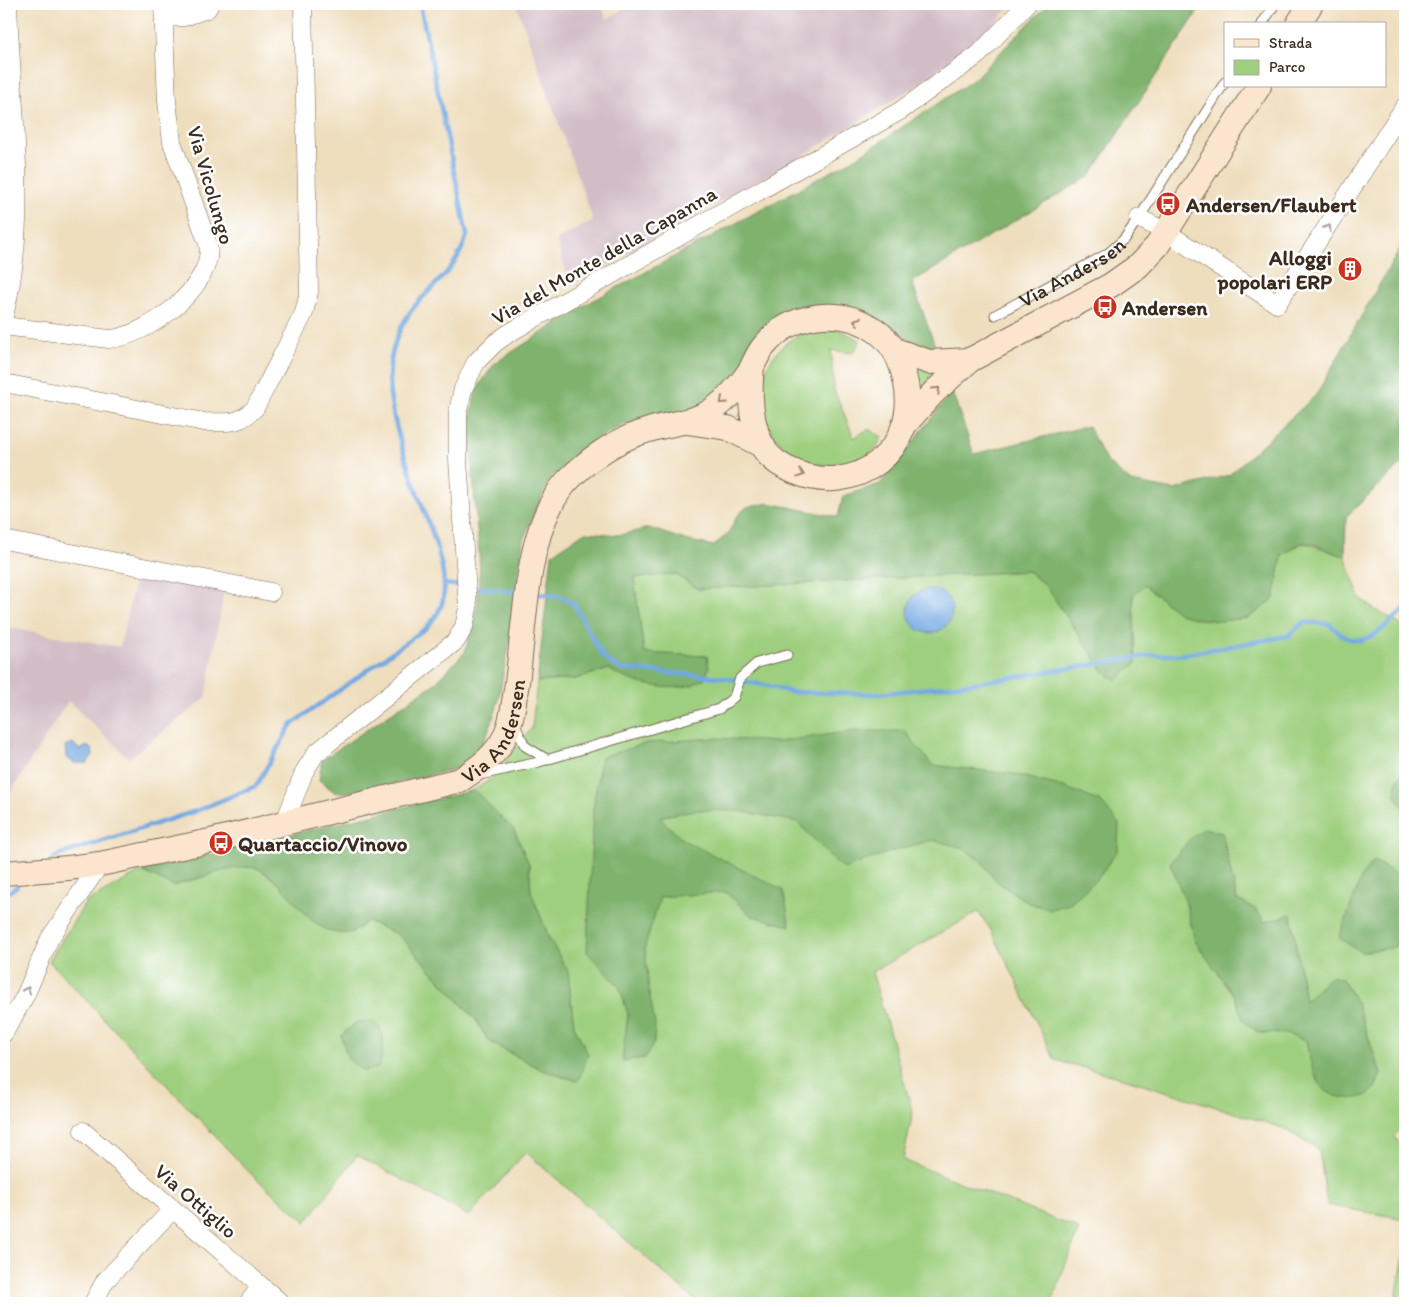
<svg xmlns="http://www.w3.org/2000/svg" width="1409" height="1307" font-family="Itim,sans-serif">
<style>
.industrial{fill:#d2bdc6}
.green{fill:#9ecf7e;stroke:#6c7c4e;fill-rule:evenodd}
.forest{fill:#7eb26d;stroke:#5c6e46}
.water{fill:#72a9e1;stroke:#566a80}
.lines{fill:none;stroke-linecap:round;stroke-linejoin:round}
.stream{stroke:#72a9e1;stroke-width:4.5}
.lane-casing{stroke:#7a6956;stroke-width:11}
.street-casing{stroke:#7a6956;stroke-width:19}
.secondary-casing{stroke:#7a6956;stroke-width:26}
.path{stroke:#7a6956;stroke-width:2.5;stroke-dasharray:4 4;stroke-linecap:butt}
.lane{stroke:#fff;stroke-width:9}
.street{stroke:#fff;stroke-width:18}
.secondary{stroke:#fce5cf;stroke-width:24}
.oneway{stroke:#a79f9a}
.oneway2{stroke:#9c8876}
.labels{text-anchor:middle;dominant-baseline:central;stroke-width:5;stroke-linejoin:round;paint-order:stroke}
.street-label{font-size:21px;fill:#3b2a1e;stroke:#fff}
.poi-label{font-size:21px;font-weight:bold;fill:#3b2a1e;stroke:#fff;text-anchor:start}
</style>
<rect width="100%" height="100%" fill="#fff"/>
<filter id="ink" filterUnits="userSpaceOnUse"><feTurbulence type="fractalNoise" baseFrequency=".02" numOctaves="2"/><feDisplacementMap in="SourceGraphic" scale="10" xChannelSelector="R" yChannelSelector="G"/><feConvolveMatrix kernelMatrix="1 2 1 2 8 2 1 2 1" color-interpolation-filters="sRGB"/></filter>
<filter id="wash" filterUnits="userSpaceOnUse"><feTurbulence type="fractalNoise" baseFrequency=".0096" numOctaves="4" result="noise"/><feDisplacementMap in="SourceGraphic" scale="20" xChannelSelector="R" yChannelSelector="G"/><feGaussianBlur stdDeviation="1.12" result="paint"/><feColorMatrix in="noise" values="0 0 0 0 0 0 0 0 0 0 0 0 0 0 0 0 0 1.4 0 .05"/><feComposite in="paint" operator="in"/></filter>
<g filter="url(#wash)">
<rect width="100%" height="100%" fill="#efdebe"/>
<g class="industrial">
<polygon points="516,4 600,4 607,19 630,4 1012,4 989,29 923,82 807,153 570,286 557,240 593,220"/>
<polygon points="136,575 224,591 206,698 129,758 68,701 4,803 4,627 120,647"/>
</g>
<g class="green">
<path d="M817,329l23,1 20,10 -7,13 -22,-3 3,40 20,48 14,-9 14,8c-5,13 -16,21 -30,25 -79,23 -127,-82 -57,-125 6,-3 15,-5 22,-8z"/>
<polygon points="909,367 942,372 915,400"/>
<path d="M1302,543c15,2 28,10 43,13l15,42 14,11 31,18v143l-7,9 7,32v76l-43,-12 -5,17 34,56 14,-6v183l-11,11 11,15v68l-78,-14 -8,-55 -36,-22 -153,-48 -75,-20 -64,-130 -13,-18 -106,60 41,141 -10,47 176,69 -28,74h-353l-172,-151 -57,64 -112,-61 -51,67 -55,-48 -202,-213 37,-59 56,-31 31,15 64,-20 21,2 24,18 29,34 42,12 14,-11 32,14 77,85 12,21 25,14 51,23 24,-24 -14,-28 -7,-55 -18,-33 -18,-46 -2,-28 -15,-34 -40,-40 17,-11 41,-51 5,-46 38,-3 34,-10c19,13 40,15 62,18l36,-31 -63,-2 -10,-76 41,-4 23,15 330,-18 18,15 58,86 32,-9 -3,-67 11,-11 37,29 17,5 76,-20 8,-44zM1222,833l15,67 17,8 11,14 26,-7 14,87 26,-26 11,3 15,25 24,70 -8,17 -58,-16 -9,-34 -19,-7 -27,-1 -16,-11 -9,-25 -40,-56 -9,-38z"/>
<polygon points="1405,1249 1405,1303 1395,1303"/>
</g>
<g class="forest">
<polygon points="1048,4 1203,4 1090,176 912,282 939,357 924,354 895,329 874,316 815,307 724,391 695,410 624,425 598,438 550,478 523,540 510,640 496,711 479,754 456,769 361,791 336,793 319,780 322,760 434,684 465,652 477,607 480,566 469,426 476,390 495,363 585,305 856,158 973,80"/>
<path d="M1405,240v220l-59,57 -1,39c-14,-3 -28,-14 -42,-13 -6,1 -15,8 -21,12l-8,44 -25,19 -28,3 -23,-2 -18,-5 -36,-29 -11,11 3,67 -20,17 -12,-8 -58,-86 -18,-15 -330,18 -23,-15 -41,4 10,75 63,3 2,12 -4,10c-5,3 -11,7 -17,8 -25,5 -58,-3 -79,-17l-34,10 -38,3 15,-128 33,-22 35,3 29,-7 36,12 29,6 15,-14 8,-16 10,-9 22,-4 69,14 5,-21 37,-12 72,-92 22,62 114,-28 18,35 25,21 43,8 55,-15 87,-80z"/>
<polygon points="854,731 905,731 932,765 1014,774 1064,787 1101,802 1119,824 1118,850 1097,879 1069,904 1050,910 1027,902 997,882 981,861 963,848 933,840 890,852 843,869 797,822 738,811 696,810 659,817 683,840 783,890 790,926 752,916 725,892 660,897 645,947 649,992 655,1024 654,1043 645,1058 622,1061 628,1014 619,986 587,952 593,809 601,757 647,743 716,738 776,742"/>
<polygon points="1405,770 1405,811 1395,793 1398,779"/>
<path d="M474,790l40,40 15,34 2,28 18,46 19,33 6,55 14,28 -10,27 -36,-11 -54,-30 -12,-20 -77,-85 -32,-14c-4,3 -10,10 -15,11 -41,11 -61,-49 -94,-63 -17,-8 -65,12 -85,17l-31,-15z"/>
<path d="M1204,828l18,5 15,67 17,8 11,14 26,-8 14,87 26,-25 11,3 15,25 24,71c-3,5 -5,13 -10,17 -12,11 -41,7 -50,-6 -9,-13 -12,-30 -15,-45l-19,-7 -27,-1 -16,-11 -9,-25 -40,-56 -9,-38 -16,-40 19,-23z"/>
<polygon points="1374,861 1391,871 1405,887 1405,942 1391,948 1361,952 1339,938 1362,875"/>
<path d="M374,1021c14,15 10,28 4,47l-15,3 -15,-12 -7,-23 15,-14z"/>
</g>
<g class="water">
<circle cx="930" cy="611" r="22"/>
<polygon points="73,743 80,750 87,746 92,749 93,755 87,763 74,763 66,757 65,746"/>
</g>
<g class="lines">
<g class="stream">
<polyline points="444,584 464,586"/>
<polyline points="471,587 521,592"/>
<path d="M534,593l23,3 17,8 29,53 17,12 99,8 45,8 27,7 86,2 106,-12 170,-27h27l108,-19 16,-14 26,2c30,34 49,7 75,-15"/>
<path d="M53,859l6,-4 137,-44 60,-25 35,-61 135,-97c8,-9 15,-17 17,-29 6,-30 -14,-73 -24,-102 -11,-29 -21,-59 -27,-90 -8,-38 1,-77 27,-106 21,-21 40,-37 48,-66l-47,-231"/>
<polyline points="4,896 17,886"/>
</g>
</g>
</g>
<g filter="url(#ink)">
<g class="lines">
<defs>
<g id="lane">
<polyline points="1262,24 1275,4"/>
<path id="s1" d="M995,315l112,-61 17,-15 15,-21 86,-136"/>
<polyline points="514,723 525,746 548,760"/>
<polyline points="480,775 539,762 719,709 734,697 740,678 757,663 787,655"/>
</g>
<g id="street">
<polyline points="164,18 184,17 207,9 210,4"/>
<polyline points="1139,218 1166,232 1277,304 1405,106"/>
<path d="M4,316c26,-101 7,-209 4,-312"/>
<path d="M4,326l105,13c38,-2 107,-54 99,-95l-36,-102 -5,-41 -4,-97"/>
<path d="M4,383l200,39c23,0 34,4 51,-14l49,-95 5,-21 -6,-288"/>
<polyline points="4,540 271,592"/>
<polyline points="285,822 304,772 316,753 456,641 464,627 468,608 458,460 458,411 463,389 476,362 495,343 509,333 900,111 978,55 1027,4"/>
<polyline points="4,1033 25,996 50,938 100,864"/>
<polyline points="83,1131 281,1303"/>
<polyline points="93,1303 105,1281 172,1210"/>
<polyline points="248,1303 261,1287"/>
</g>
<g id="secondary">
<polyline points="1298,24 1311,4"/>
<polyline points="895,350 929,362 970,360"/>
<polyline points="687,422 728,428 763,446"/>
<polyline points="906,423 934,392 970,360 1111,285 1138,266 1157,246 1259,86"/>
<path id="s2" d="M4,873l64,-5 32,-4 115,-24 245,-60c15,-10 30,-20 40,-35 11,-16 13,-37 16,-56 10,-63 7,-167 56,-213 22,-21 48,-38 77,-46 19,-6 39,-7 57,-16 19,-11 33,-27 45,-45 4,-8 7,-16 13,-23 27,-33 76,-40 111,-16 19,13 27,32 31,54 13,65 -50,114 -111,88 -13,-5 -26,-14 -33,-26 -12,-25 -13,-52 -10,-79"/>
</g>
</defs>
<use href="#lane" class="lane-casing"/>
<use href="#street" class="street-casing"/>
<use href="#secondary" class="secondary-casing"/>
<polyline class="path" points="1356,1301 1365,1303"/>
<use href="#lane" class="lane"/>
<use href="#street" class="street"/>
<use href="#secondary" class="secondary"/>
</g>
<defs><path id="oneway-chevron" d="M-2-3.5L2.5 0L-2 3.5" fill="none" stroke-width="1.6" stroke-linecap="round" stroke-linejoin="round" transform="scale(1.25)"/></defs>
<g class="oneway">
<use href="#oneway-chevron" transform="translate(1328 228) rotate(-58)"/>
<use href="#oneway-chevron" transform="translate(27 990) rotate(-66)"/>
</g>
<g class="oneway2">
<use href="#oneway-chevron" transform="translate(857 321) rotate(-159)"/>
<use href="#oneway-chevron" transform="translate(937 390) rotate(-44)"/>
<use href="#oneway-chevron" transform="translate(723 401) rotate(138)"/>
<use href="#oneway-chevron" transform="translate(801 474) rotate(18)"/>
</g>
</g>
<defs>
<symbol id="bus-disc" viewBox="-11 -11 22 22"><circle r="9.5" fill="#c8321e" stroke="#fff"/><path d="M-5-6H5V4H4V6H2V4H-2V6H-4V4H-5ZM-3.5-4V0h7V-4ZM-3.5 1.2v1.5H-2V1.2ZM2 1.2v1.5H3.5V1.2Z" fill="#fff"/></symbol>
<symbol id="building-disc" viewBox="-11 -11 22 22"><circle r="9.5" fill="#c8321e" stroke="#fff"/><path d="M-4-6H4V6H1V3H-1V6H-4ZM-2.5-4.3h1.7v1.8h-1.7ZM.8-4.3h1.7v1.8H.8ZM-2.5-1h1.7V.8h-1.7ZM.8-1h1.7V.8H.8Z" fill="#fff"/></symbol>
</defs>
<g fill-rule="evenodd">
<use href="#bus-disc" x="1154" y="190" width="28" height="28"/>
<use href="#building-disc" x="1336" y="255" width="28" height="28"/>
<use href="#bus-disc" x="1091" y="293" width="28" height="28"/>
<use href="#bus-disc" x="207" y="829" width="28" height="28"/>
</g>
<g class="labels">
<g class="street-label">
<text transform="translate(211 185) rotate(74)">Via Vicolungo</text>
<text transform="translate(604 255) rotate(-30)">Via del Monte della Capanna</text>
<text stroke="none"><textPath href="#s1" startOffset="88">Via Andersen</textPath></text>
<text stroke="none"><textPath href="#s2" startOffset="529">Via Andersen</textPath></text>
<text transform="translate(196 1201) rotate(41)">Via Ottiglio</text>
</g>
<g class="poi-label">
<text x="1186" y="204">Andersen/Flaubert</text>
<text x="1332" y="257" text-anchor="end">Alloggi<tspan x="1332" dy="24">popolari ERP</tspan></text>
<text x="1122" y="307">Andersen</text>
<text x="238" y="843">Quartaccio/Vinovo</text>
</g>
</g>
<rect width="1409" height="1307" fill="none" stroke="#fff" stroke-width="20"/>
<rect x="1224" y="22" width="162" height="65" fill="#ffffff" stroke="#b1aaa5"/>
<rect x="1234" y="39" width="25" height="8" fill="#fce5cf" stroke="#b1aaa5"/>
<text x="1269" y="48" font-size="15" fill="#3b2a1e">Strada</text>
<rect x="1234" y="60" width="25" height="15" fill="#9ecf7e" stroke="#b1aaa5"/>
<text x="1269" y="72" font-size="15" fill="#3b2a1e">Parco</text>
</svg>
